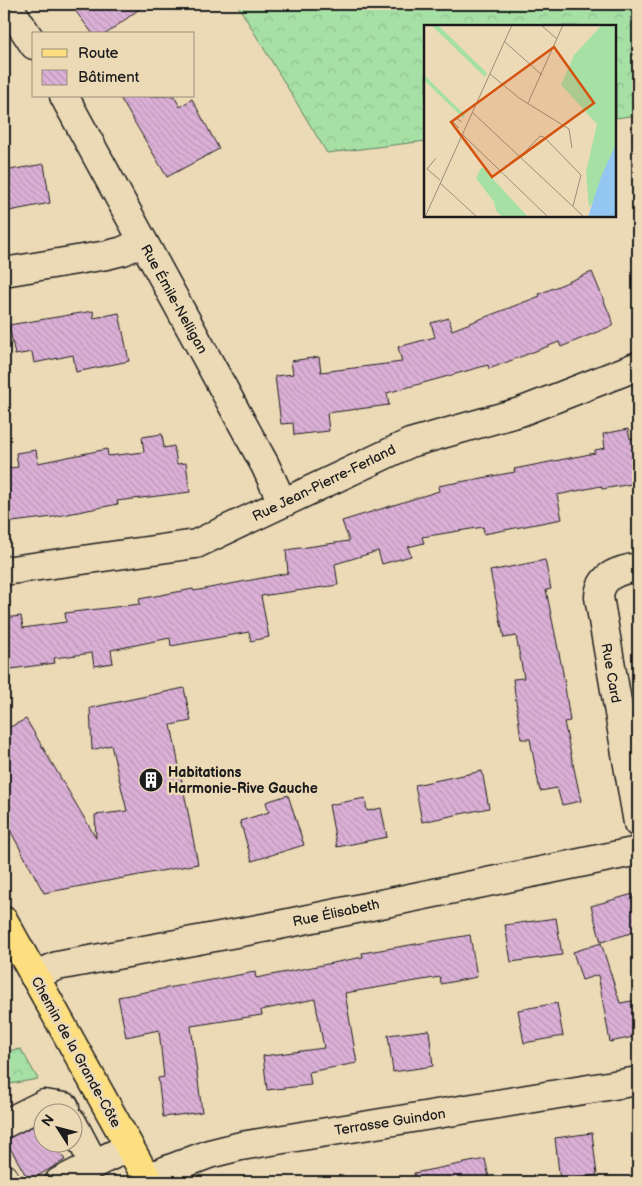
<svg xmlns="http://www.w3.org/2000/svg" width="642" height="1186" font-family="'Balsamiq Sans',sans-serif">
<style>
.forest{fill:url(#forest-crowns);stroke:#617e60}
.building{fill:url(#building-back-hatch);stroke:#1c1c1c}
.lines{fill:none;stroke-linecap:round;stroke-linejoin:round}
.minor-casing{stroke:#1c1c1c;stroke-width:31}
.major-casing{stroke:#1c1c1c;stroke-width:31}
.path{stroke:#1c1c1c;stroke-width:3;stroke-dasharray:5 4;stroke-linecap:butt}
.minor{stroke:#ecdab7;stroke-width:28}
.major{stroke:#fddf80;stroke-width:28}
.labels{text-anchor:middle;dominant-baseline:central;stroke-width:5;stroke-linejoin:round;paint-order:stroke}
.street-label{font-size:14px;fill:#1c1c1c;stroke:#ecdab7}
.poi-label{font-size:14px;font-weight:bold;fill:#1c1c1c;stroke:#ecdab7;text-anchor:start}
.inset-road{fill:none;stroke:#998e79;stroke-width:1}
.view{fill:#d4530e;fill-opacity:0.15;stroke:#d4530e;stroke-width:2.5}
.inset-edge{fill:none;stroke:#1c1c1c;stroke-width:2.5}
</style>
<defs>
<pattern id="forest-crowns" width="20" height="18" patternUnits="userSpaceOnUse" patternTransform="scale(1.25)"><rect width="20" height="18" fill="#a6e0a5"/><path d="M2 6a3 3 0 1 1 6 0M12 15a3 3 0 1 1 6 0" fill="none" stroke="#8ec08d"/></pattern>
<pattern id="building-back-hatch" width="6" height="6" patternUnits="userSpaceOnUse" patternTransform="scale(1.25)"><rect width="6" height="6" fill="#dbb0d6"/><path d="M-1 5l2 2M0 0l6 6M5-1l2 2" fill="none" stroke="#bb97b7"/></pattern>
</defs>
<rect width="100%" height="100%" fill="#ecdab7"/>
<filter id="ink" filterUnits="userSpaceOnUse"><feTurbulence type="fractalNoise" baseFrequency=".02" numOctaves="2"/><feDisplacementMap in="SourceGraphic" scale="10" xChannelSelector="R" yChannelSelector="G"/><feConvolveMatrix kernelMatrix="1 2 1 2 8 2 1 2 1" color-interpolation-filters="sRGB"/></filter>
<g filter="url(#ink)">
<g class="forest">
<polygon points="237,4 638,4 638,115 616,118 616,26 426,26 426,141 327,153"/>
<polygon points="21,1049 38,1079 4,1085 4,1051"/>
</g>
<g class="building">
<polygon points="70,4 146,4 106,34 93,34"/>
<polygon points="119,96 174,96 180,107 192,99 219,149 167,177"/>
<polygon points="44,164 50,203 4,212 4,171"/>
<polygon points="592,272 614,325 561,347 559,342 489,369 488,365 387,393 389,405 327,413 329,431 294,435 293,423 281,424 275,376 293,374 291,361 319,357 321,372 402,362 398,347 435,337 431,323 449,318 452,330 540,296 539,294"/>
<polygon points="93,311 94,318 119,313 129,361 76,372 73,355 34,363 32,352 15,355 9,325"/>
<polygon points="628,429 630,439 638,438 638,483 602,489 601,486 557,495 562,519 484,534 483,527 422,537 424,543 408,547 411,556 382,564 378,551 335,564 338,585 261,596 269,637 251,641 249,632 171,646 170,638 111,650 113,663 94,666 92,653 54,658 55,663 4,670 4,618 21,616 23,628 66,622 65,613 140,604 139,599 193,589 194,591 288,573 286,550 349,541 342,521 439,491 438,486 515,472 514,469 595,453 595,450 605,448 603,434"/>
<polygon points="162,434 164,448 174,446 177,464 186,463 190,492 117,501 118,504 53,517 4,523 4,469 18,467 16,453 36,450 38,463 107,449 108,456 144,452 142,437"/>
<polygon points="545,560 551,589 546,590 563,673 570,721 564,722 581,801 562,805 557,788 540,791 530,739 521,739 513,679 524,678 516,636 504,638 490,571"/>
<polygon points="184,688 191,721 171,725 198,864 44,893 4,819 4,730 26,719 96,838 95,815 127,811 111,745 92,750 90,708"/>
<polygon points="482,771 489,808 422,822 415,785"/>
<polygon points="288,795 304,845 252,861 240,821 269,812 266,802"/>
<polygon points="365,798 367,811 381,808 387,837 337,847 329,805"/>
<polygon points="633,894 638,914 638,931 601,942 591,906"/>
<polygon points="556,918 562,955 511,962 505,925"/>
<polygon points="470,935 477,977 441,984 440,977 345,993 357,1063 309,1072 311,1085 267,1090 263,1056 324,1048 315,999 261,1010 262,1015 191,1026 202,1112 163,1117 158,1078 164,1077 159,1030 126,1037 118,997 255,972 256,978 363,957 362,953"/>
<polygon points="601,943 620,1003 638,1000 638,1036 610,1042 598,975 582,980 573,952"/>
<polygon points="557,1003 563,1036 524,1043 518,1010"/>
<polygon points="429,1030 433,1066 393,1072 388,1035"/>
<polygon points="42,1122 42,1144 55,1144 65,1160 29,1181 5,1139"/>
<polygon points="592,1133 597,1175 560,1181 555,1138"/>
<polygon points="485,1159 490,1182 415,1182 414,1173"/>
</g>
<g class="lines">
<defs>
<g id="minor">
<polyline points="7,4 34,45"/>
<polyline points="64,96 265,465 282,502"/>
<polyline points="4,272 107,255 123,251 142,242"/>
<path d="M638,567c-18,3 -38,8 -39,30l39,226"/>
<polyline points="4,571 196,544 410,443 520,412 638,366"/>
<polyline points="34,976 57,966 274,926 638,851"/>
<polyline points="72,1122 94,1164 129,1147"/>
<polyline points="4,1124 44,1104 65,1107"/>
<polyline points="4,1178 6,1182"/>
<polyline points="146,1178 209,1154 241,1146 638,1081"/>
<polyline points="59,1182 94,1164"/>
</g>
<polyline id="major" points="4,921 149,1182"/>
</defs>
<use href="#minor" class="minor-casing"/>
<use href="#major" class="major-casing"/>
<polyline class="path" points="4,885 9,895"/>
<use href="#minor" class="minor"/>
<use href="#major" class="major"/>
</g>
</g>
<defs>
<symbol id="building-disc" viewBox="-11 -11 22 22"><circle r="9.5" fill="#1c1c1c" stroke="#ecdab7"/><path d="M-4-6H4V6H1V3H-1V6H-4ZM-2.5-4.3h1.7v1.8h-1.7ZM.8-4.3h1.7v1.8H.8ZM-2.5-1h1.7V.8h-1.7ZM.8-1h1.7V.8H.8Z" fill="#fff"/></symbol>
</defs>
<g fill-rule="evenodd">
<use href="#building-disc" x="137" y="766" width="28" height="28"/>
</g>
<g class="labels">
<g class="street-label">
<text transform="translate(174 299) rotate(61)">Rue Émile-Nelligan</text>
<text transform="translate(324 483) rotate(-26)">Rue Jean-Pierre-Ferland</text>
<text transform="translate(611 673) rotate(80)">Rue Card</text>
<text transform="translate(336 913) rotate(-12)">Rue Élisabeth</text>
<text transform="translate(76 1052) rotate(61)">Chemin de la Grande-Côte</text>
<text transform="translate(390 1122) rotate(-9)">Terrasse Guindon</text>
</g>
<g class="poi-label">
<text x="168" y="772">Habitations<tspan x="168" dy="16">Harmonie-Rive Gauche</tspan></text>
</g>
</g>
<g transform="translate(424 25)">
<rect width="192" height="192" fill="#ecdab7"/>
<path d="M7,0h7l49,48 -2,4zM178,0h14v137l-15,32 -12,13 -3,-35 11,-48 -36,-39 13,-30zM0,50l41,40 -2,3 -39,-38zM57,143h2l45,49h-25l-7,-6 -2,-9 -18,-24z" fill="#a6e0a5"/>
<path d="M192,119v73h-28l13,-40z" fill="#93c6f0"/>
<path class="inset-road" d="M117,0l16,14M81,17l37,33M66,49l29,24 50,31 3,19M104,78l35,-78M48,87l111,104M35,103l-7,-7 4,-3 6,4M38,109l86,83M97,131l19,-20 4,1 37,38 -8,31M12,133l-9,11 13,11M16,158l37,34M1,192l87,-192"/>
<path class="view" d="M130,22l40,56 -102,74 -41,-55z"/>
<rect width="192" height="192" class="inset-edge"/>
</g>
<rect width="642" height="1186" fill="none" stroke="#ecdab7" stroke-width="20"/>
<rect x="10" y="10" width="622" height="1166" fill="none" stroke="#1c1c1c" stroke-width="2" filter="url(#ink)"/>
<rect x="32" y="32" width="162" height="65" fill="#ecdab7" stroke="#998e79"/>
<rect x="42" y="49" width="25" height="8" fill="#fddf80" stroke="#998e79"/>
<text x="78" y="58" font-size="15" fill="#1c1c1c">Route</text>
<rect x="42" y="70" width="25" height="15" fill="url(#building-back-hatch)" stroke="#998e79"/>
<text x="78" y="82" font-size="15" fill="#1c1c1c">Bâtiment</text>
<g transform="translate(58 1128) rotate(306)"><circle r="24" fill="#ecdab7" stroke="#998e79"/>
<path d="M0-4L9 19L0 12L-9 19Z" fill="#1c1c1c"/>
<text y="-8" font-size="14" font-weight="bold" text-anchor="middle" fill="#1c1c1c">N</text>
</g>
</svg>
